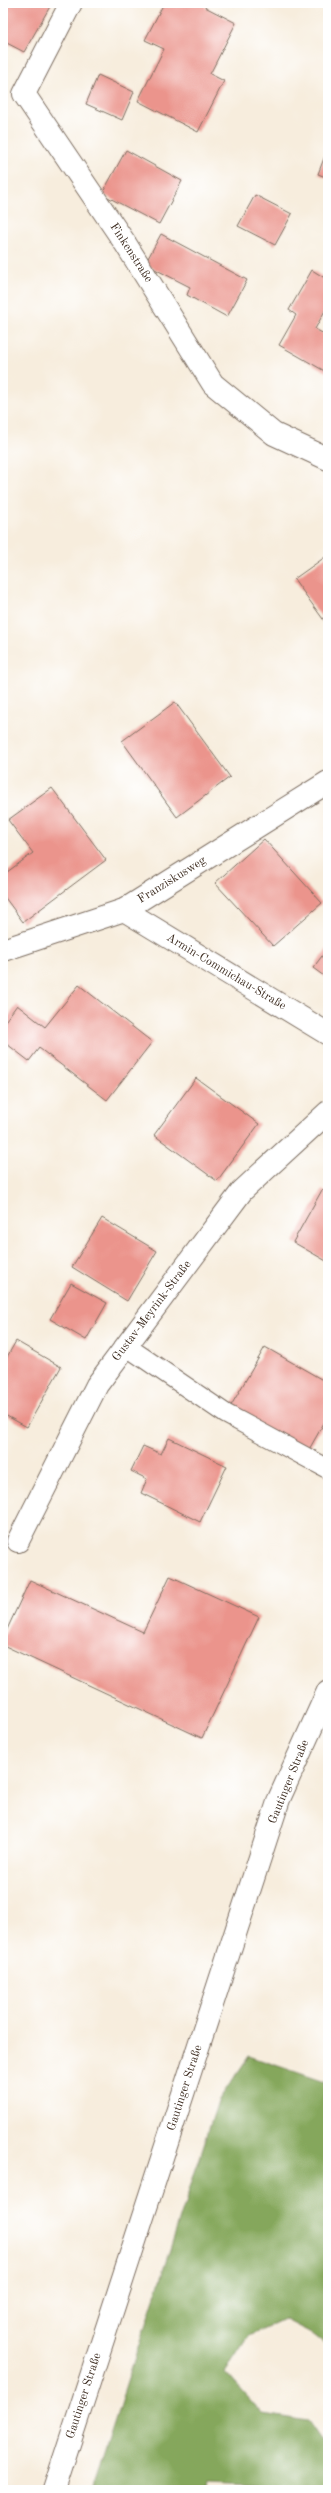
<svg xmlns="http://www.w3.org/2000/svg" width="331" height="2493" font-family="'Old Standard TT',serif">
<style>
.forest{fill:#85a75c;stroke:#60683d}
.building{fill:#eb948c}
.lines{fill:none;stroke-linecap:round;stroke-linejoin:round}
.lane-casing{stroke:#7d6e61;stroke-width:21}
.street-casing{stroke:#7d6e61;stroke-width:24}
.secondary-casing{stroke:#7d6e61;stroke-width:24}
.lane{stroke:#fff;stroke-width:19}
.street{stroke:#fff;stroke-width:22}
.secondary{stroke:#fff;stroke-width:22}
.labels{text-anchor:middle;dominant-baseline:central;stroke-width:3;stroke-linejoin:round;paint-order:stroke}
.street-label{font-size:12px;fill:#3b2a1e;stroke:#fff}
</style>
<rect width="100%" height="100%" fill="#fff"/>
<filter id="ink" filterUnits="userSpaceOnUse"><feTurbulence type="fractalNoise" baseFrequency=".025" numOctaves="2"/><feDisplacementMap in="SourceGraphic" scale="8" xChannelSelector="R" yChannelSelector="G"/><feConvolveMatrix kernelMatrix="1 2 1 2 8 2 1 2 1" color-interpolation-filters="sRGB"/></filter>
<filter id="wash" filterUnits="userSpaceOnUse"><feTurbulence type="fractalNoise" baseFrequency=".012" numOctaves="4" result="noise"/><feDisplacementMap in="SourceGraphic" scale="16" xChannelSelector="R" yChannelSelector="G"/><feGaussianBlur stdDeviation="0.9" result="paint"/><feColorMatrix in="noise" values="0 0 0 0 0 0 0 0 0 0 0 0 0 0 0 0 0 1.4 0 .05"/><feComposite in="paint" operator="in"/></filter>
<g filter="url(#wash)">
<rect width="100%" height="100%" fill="#f7eddd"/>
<polygon class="forest" points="249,2056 328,2083 328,2346 311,2333 284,2319 249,2335 225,2372 263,2414 308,2421 328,2450 328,2483 320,2488 209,2482 208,2490 92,2490 218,2101"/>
<g id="blocks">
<g class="building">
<polygon points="3,3 52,3 24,52 3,41"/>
<polygon points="164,3 207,3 205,7 236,23 210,74 224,81 198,132 138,101 164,49 145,40"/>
<polygon points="98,75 134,92 122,120 86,104"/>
<polygon points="126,150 182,181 159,224 102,194"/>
<polygon points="326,153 328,153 328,178 318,174"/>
<polygon points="255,195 292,214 275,245 238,226"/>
<polygon points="161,234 247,280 227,317 187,295 190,287 145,264"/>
<polygon points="312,270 328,280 328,305 315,329 328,336 328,373 279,345 296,315 289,310"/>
<polygon points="328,555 328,626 294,579"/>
<polygon points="175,702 230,777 177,817 122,741"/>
<polygon points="52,788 106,860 23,922 3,895 3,875 33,853 8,820"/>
<polygon points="264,839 322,903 273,946 215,883"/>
<polygon points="328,948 328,979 313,968"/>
<polygon points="79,985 152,1042 107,1100 39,1048 29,1061 3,1041 3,1024 17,1005 45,1027"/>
<polygon points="196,1078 259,1124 217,1181 154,1135"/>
<polygon points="322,1190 328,1193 328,1262 293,1242"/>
<polygon points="102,1218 157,1251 127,1301 72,1267"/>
<polygon points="71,1283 107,1303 86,1340 50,1319"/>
<polygon points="16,1341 61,1367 27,1427 3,1414 3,1364"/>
<polygon points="265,1347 328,1383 328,1416 307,1453 229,1409"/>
<polygon points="169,1438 227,1466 200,1522 141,1493 147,1479 131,1471 143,1446 161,1454"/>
<polygon points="170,1576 259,1617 202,1738 3,1645 3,1638 30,1580 143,1632"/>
</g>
</g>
</g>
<g filter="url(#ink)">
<use href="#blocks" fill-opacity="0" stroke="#7d6e61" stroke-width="1"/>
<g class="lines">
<defs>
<polyline id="lane" points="126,1346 226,1414 328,1469"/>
<g id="street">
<polyline points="71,3 24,94 125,243 213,384 274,434 328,459"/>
<polyline points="124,910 328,1034"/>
<polyline points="3,950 124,910 328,782"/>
<polyline points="18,1541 97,1385 242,1191 328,1112"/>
</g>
<polyline id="secondary" points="54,2490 279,1799 328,1691"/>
</defs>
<use href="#lane" class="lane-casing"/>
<use href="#street" class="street-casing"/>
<use href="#secondary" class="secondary-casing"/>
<use href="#lane" class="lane"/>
<use href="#street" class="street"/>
<use href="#secondary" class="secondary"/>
</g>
</g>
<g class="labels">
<g class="street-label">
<text transform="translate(131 253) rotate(57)">Finkenstraße</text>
<text transform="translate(172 880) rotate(-32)">Franziskusweg</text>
<text transform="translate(226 972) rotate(31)">Armin-Commichau-Straße</text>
<text transform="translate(152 1311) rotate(-53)">Gustav-Meyrink-Straße</text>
<text transform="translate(289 1782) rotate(-68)">Gautinger Straße</text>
<text transform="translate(185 2088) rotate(-72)">Gautinger Straße</text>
<text transform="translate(84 2396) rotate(-72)">Gautinger Straße</text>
</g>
</g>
<rect width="331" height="2493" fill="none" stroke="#fff" stroke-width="16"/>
</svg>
